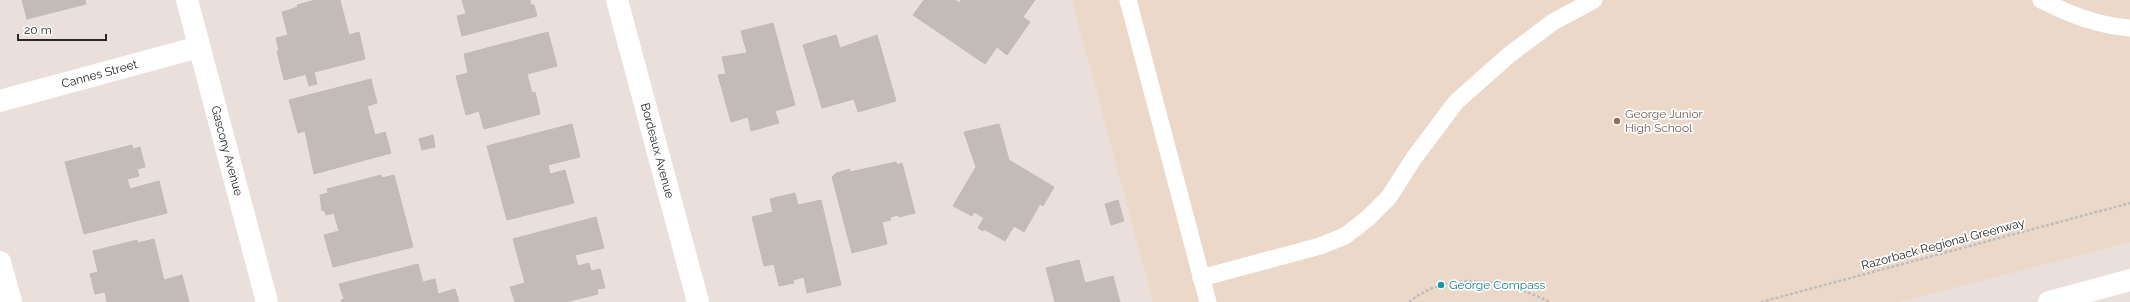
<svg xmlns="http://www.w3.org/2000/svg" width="2130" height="302" font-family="Raleway,sans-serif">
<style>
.education{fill:#ecd8c9}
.building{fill:#c2bbb6;stroke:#c5bbb4}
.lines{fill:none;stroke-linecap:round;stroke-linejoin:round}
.path{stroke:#bebebe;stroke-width:2.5;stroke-dasharray:3 2;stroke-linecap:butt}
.lane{stroke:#fff;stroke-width:17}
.street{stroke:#fff;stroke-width:22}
.secondary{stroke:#fff;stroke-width:22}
.education-dot{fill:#8d6e63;stroke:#fff;stroke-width:1.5}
.culture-dot{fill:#0f9aa8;stroke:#fff;stroke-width:1.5}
.labels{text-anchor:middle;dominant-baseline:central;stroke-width:3.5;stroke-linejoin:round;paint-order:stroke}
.street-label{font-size:12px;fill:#282828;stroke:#fff}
.education-label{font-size:12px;fill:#785e54;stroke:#fff;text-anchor:start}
.culture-label{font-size:12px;fill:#0d838f;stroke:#fff;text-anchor:start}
</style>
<rect width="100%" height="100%" fill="#eadfda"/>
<polygon class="education" points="1072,0 2130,0 2130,242 1900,302 1153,302"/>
<g class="building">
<polygon points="22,0 85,0 86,4 27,19"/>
<polygon points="315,0 340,0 349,35 359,32 365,59 284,80 277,51 279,51 276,38 288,35 282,12 298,7 297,5"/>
<polygon points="462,0 530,0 531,5 534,5 537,16 462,36 457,16 466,14"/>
<polygon points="924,0 955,0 959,3 961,0 1035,0 1023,17 1030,22 1007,55 997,47 985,64 913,15"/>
<polygon points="773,23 795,105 775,111 779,123 751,131 748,117 731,122 718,75 726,74 722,57 747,53 741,31"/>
<polygon points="548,32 557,66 527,74 532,93 535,92 540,114 484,129 479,111 466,115 456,76 468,73 464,54"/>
<polygon points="836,35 840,48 877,35 896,101 858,112 854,99 822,108 803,45"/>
<polygon points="314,72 317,84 309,86 306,75"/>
<polygon points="371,79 377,103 367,106 375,135 385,132 391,153 314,174 305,131 298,133 289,100"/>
<polygon points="572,124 580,157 548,165 550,174 565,170 574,203 507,220 487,146"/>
<polygon points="999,124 1009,160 1054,187 1043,206 1040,204 1024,232 1014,226 1005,241 984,229 983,231 978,228 984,218 974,212 972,216 953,206 976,167 964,132"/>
<polygon points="433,135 435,147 422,150 419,139"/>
<polygon points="132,145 133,149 140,147 145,167 137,169 139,176 127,179 130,189 159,181 167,213 84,234 65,162"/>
<polygon points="896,162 897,165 902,163 915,213 899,217 898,215 890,217 891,220 882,222 887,244 852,253 832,177 836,173 850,169 850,172"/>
<polygon points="381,175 382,178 394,175 413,247 333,267 324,235 339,231 334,213 326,215 324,210 322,211 320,195 328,193 327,189"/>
<polygon points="795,193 798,205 821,200 841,285 807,293 804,277 793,280 794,283 779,286 774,264 764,266 752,217 773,212 770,199"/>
<polygon points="1118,200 1124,221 1111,225 1105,204"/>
<polygon points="596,217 604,248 575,255 578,266 589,263 591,271 600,269 605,288 597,289 598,294 566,302 515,302 510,287 525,283 513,239"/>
<polygon points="154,239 164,280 182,275 189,302 107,302 105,292 95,294 90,274 98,272 93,251 137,240 138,243"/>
<polygon points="1079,260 1085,283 1113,276 1120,302 1055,302 1046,268"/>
<polygon points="418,264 423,282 435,279 438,294 455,289 459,302 342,302 341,300 344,299 339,284"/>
</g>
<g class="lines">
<g class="path">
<path d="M1409,302c42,-34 97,-21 141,0"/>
<polyline points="1761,302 2130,203"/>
</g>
<g class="lane">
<polyline points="1128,0 1208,302"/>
<path d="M2041,0c30,15 55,25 89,28"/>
<polyline points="1201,278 1320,246 1345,236 1367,219 1389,197 1414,158 1456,102 1509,55 1553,22 1594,0"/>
</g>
<g class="street">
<path id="s1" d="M187,0l80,302"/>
<path id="s2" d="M617,0l81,302"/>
<path id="s3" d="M0,101l199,-54"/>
</g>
<g class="secondary">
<polyline points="0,262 11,302"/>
<polyline points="2049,302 2130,280"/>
</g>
</g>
<circle class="education-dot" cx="1617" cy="121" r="4"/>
<circle class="culture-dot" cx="1441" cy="285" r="4"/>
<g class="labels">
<g class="street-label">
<text stroke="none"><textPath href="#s3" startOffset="103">Cannes Street</textPath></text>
<text stroke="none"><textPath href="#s1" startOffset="156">Gascony Avenue</textPath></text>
<text stroke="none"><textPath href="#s2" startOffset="156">Bordeaux Avenue</textPath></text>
<text transform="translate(1943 244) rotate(-15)">Razorback Regional Greenway</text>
</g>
<g class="education-label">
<text x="1625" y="114">George Junior<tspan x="1625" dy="14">High School</tspan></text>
</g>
<g class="culture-label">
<text x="1449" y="285">George Compass</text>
</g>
</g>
<path d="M18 34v6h88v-6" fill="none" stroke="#282828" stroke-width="2"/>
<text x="24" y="34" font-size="12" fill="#282828" stroke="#ffffff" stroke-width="3" paint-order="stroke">20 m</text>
</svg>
